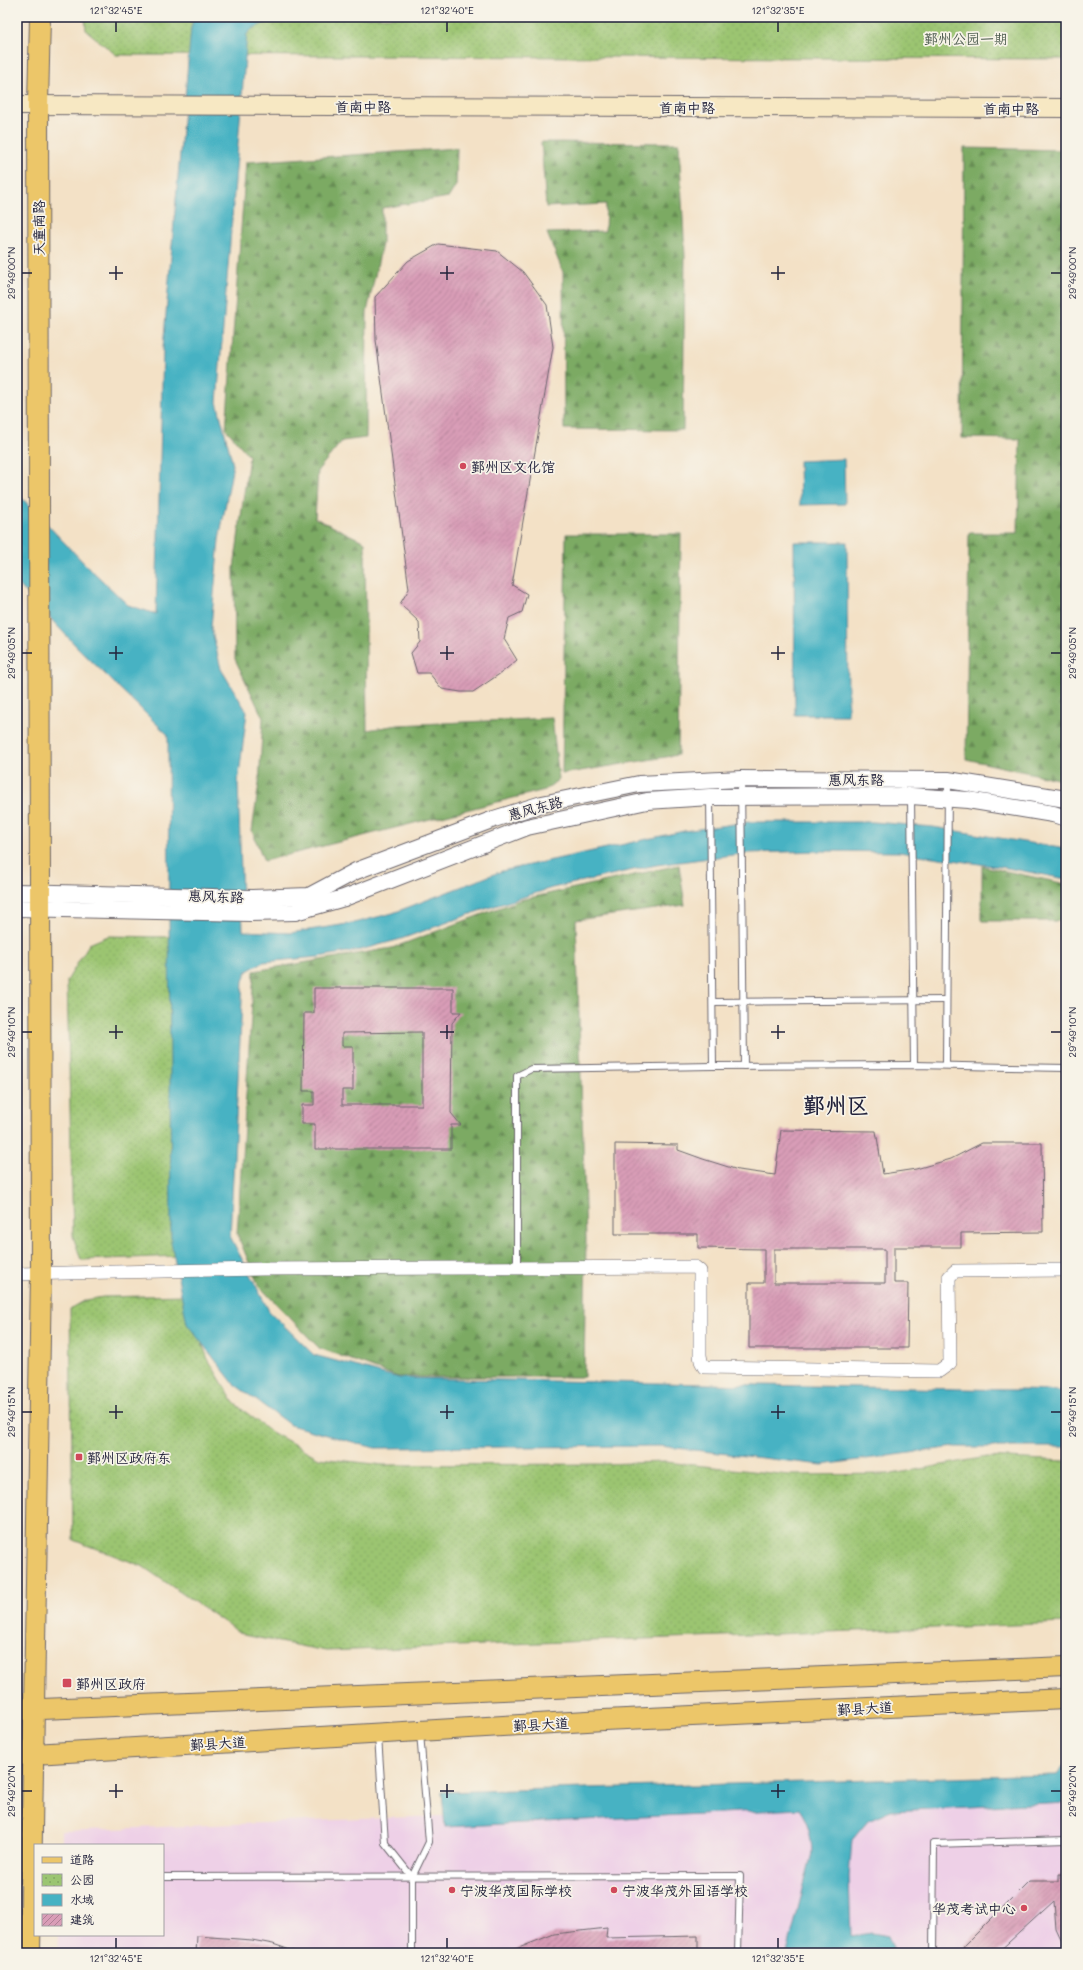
<svg xmlns="http://www.w3.org/2000/svg" width="1083" height="1970" font-family="Mali,'LXGW WenKai TC',sans-serif">
<style>
.built{fill:#eed0e7}
.forest{fill:url(#forest-firs);stroke:#4f664f}
.park{fill:url(#park-dots);stroke:#5e7456}
.water{fill:#46b2c3;stroke:#346a7f}
.building{fill:url(#building-hatch);fill-rule:evenodd}
.lines{fill:none;stroke-linecap:round;stroke-linejoin:round}
.service-casing{stroke:#6b656c;stroke-width:8}
.minor-casing{stroke:#6b656c;stroke-width:14}
.tertiary-casing{stroke:#6b656c;stroke-width:18}
.secondary-casing{stroke:#6b656c;stroke-width:20}
.primary-casing{stroke:#6b656c;stroke-width:22}
.service{stroke:#fff;stroke-width:6}
.minor{stroke:#fff;stroke-width:13}
.tertiary{stroke:#fff;stroke-width:16}
.secondary{stroke:#f7e8c3;stroke-width:18}
.primary{stroke:#ecc669;stroke-width:20}
.ticks{fill:none;stroke:#22223b;stroke-width:1.5}
.poi-dot{fill:#d1495b;stroke:#f7f3e8;stroke-width:1.5}
.labels{text-anchor:middle;dominant-baseline:central;stroke-width:3.5;stroke-linejoin:round;paint-order:stroke}
.park-label{font-size:14px;fill:#4c5b4e;stroke:#f7f3e8}
.street-label{font-size:14px;fill:#22223b;stroke:#f7f3e8}
.poi-label{font-size:14px;fill:#22223b;stroke:#f7f3e8;text-anchor:start}
.town-label{font-size:22px;font-weight:bold;fill:#22223b;stroke:#f7f3e8}
.neatline{fill:none;stroke:#22223b;stroke-width:1.5}
.ticks-label{font-size:10px;text-anchor:middle;fill:#22223b}
</style>
<defs>
<pattern id="forest-firs" width="22" height="20" patternUnits="userSpaceOnUse"><rect width="22" height="20" fill="#7caa63"/><path d="M5 1l3.5 6h-7zM16 11l3.5 6h-7z" fill="#658a53"/></pattern>
<pattern id="park-dots" width="8" height="8" patternUnits="userSpaceOnUse"><rect width="8" height="8" fill="#9bc571"/><path d="M2 2h.1M6 6h.1" fill="none" stroke="#85a963" stroke-width="1.8" stroke-linecap="round"/></pattern>
<pattern id="building-hatch" width="6" height="6" patternUnits="userSpaceOnUse"><rect width="6" height="6" fill="#d99db7"/><path d="M-1 1l2-2M0 6l6-6M5 7l2-2" fill="none" stroke="#b08096"/></pattern>
</defs>
<rect width="100%" height="100%" fill="#f7f3e8"/>
<filter id="ink" filterUnits="userSpaceOnUse"><feTurbulence type="fractalNoise" baseFrequency=".025" numOctaves="2"/><feDisplacementMap in="SourceGraphic" scale="8" xChannelSelector="R" yChannelSelector="G"/><feConvolveMatrix kernelMatrix="1 2 1 2 8 2 1 2 1" color-interpolation-filters="sRGB"/></filter>
<filter id="wash" filterUnits="userSpaceOnUse"><feTurbulence type="fractalNoise" baseFrequency=".012" numOctaves="4" result="noise"/><feDisplacementMap in="SourceGraphic" scale="16" xChannelSelector="R" yChannelSelector="G"/><feGaussianBlur stdDeviation="0.9" result="paint"/><feColorMatrix in="noise" values="0 0 0 0 0 0 0 0 0 0 0 0 0 0 0 0 0 1.4 0 .05"/><feComposite in="paint" operator="in"/></filter>
<g filter="url(#wash)">
<rect width="100%" height="100%" fill="#f3e1c6"/>
<polygon class="built" points="1066,1791 1066,1953 58,1953 59,1935 163,1935 163,1845 62,1845 62,1831"/>
<g class="forest">
<polygon points="541,142 679,143 685,256 683,430 564,429 563,272 547,233 605,231 606,204 546,207"/>
<polygon points="457,148 456,185 449,197 382,208 382,244 367,312 366,438 342,441 318,470 315,518 365,542 367,730 398,725 552,718 559,779 545,790 264,861 252,831 259,783 263,718 235,659 234,568 249,456 226,429 246,162"/>
<polygon points="964,148 1066,150 1066,781 966,759 969,533 1018,533 1020,439 962,438"/>
<polygon points="566,534 681,534 678,755 562,774"/>
<polygon points="679,865 685,905 576,920 586,1239 584,1377 398,1377 319,1348 259,1286 237,1234 254,971 392,948 520,900"/>
<polygon points="982,866 1066,884 1066,921 982,921"/>
</g>
<g class="park">
<polygon points="85,17 1066,17 1066,59 116,55 86,30"/>
<polygon points="108,936 170,937 180,1256 81,1260 73,1236 67,981 89,944"/>
<polygon points="183,1295 208,1359 234,1403 270,1431 319,1458 384,1465 600,1464 666,1462 789,1475 892,1474 987,1457 1066,1461 1066,1623 326,1651 243,1635 142,1566 73,1540 70,1309 86,1300 103,1297"/>
</g>
<g class="water">
<polygon points="194,17 278,17 252,29 247,34 217,402 233,465 219,540 211,627 221,669 247,712 238,783 243,931 290,933 354,923 393,913 502,871 684,831 748,822 873,822 933,827 1066,849 1066,879 1007,868 899,852 820,851 748,853 656,865 552,888 479,911 401,939 360,950 318,957 263,962 247,971 243,981 230,1236 269,1311 314,1355 399,1378 1066,1391 1066,1447 954,1447 822,1465 660,1446 375,1448 290,1425 234,1384 187,1324 171,1242 168,735 78,648 17,583 17,493 84,563 128,605 156,614 163,348 191,28"/>
<polygon points="844,459 845,504 800,505 799,461"/>
<polygon points="794,542 847,542 848,715 795,715"/>
<path d="M1066,1762v40l-175,9 -23,10 -16,19 -3,37 2,59 21,-3 16,3 7,16 -5,1h-103l25,-100c-1,-17 -3,-30 -13,-44l-354,18 -3,-35 615,-17z"/>
</g>
<g id="blocks">
<g class="building">
<polygon points="438,244 497,251 523,272 547,305 553,347 512,585 527,594 522,612 509,618 504,639 517,660 501,673 473,692 461,692 442,689 429,673 417,673 411,653 420,642 419,622 400,604 409,589 376,340 375,297 408,261"/>
<path d="M314,988h139v24h8l-9,11 -1,90 10,12h-10v24h-136v-25h-13v-19h12v-14h-11l1,-78h10zM422,1032v73h-80v-15h11v-44h-11v-13z"/>
<path d="M781,1130l95,1 7,43 33,-5 35,-10 31,-16h60l1,89 -82,1v14h-67v36h14l-1,65h-158v-65h15v-34l-66,-1v-14h-83v-90l63,1v5l25,9 35,11 37,5zM774,1249h111v34h-111z"/>
<polygon points="1059,1874 1066,1874 1066,1951 1056,1929 1054,1901 997,1953 963,1953 964,1946 1029,1881 1059,1881"/>
<polygon points="607,1928 606,1938 698,1936 698,1953 506,1953 554,1934"/>
<polygon points="197,1936 252,1940 273,1944 299,1953 196,1953"/>
</g>
</g>
</g>
<g filter="url(#ink)">
<use href="#blocks" fill-opacity="0" stroke="#6b656c" stroke-width="1"/>
<g class="lines">
<defs>
<g id="service">
<polyline points="741,779 744,1066"/>
<polyline points="710,797 713,1066 914,1065 1066,1068"/>
<polyline points="911,797 914,1065"/>
<polyline points="713,1002 946,1000"/>
<polyline points="946,1065 948,781"/>
<polyline points="517,1268 517,1076 531,1069 713,1066"/>
<polyline points="378,1736 385,1843 412,1877"/>
<polyline points="163,1877 740,1876 738,1953"/>
<polyline points="412,1953 412,1877 429,1842 420,1733"/>
<polyline points="933,1953 934,1844 1066,1840"/>
</g>
<polyline id="minor" points="17,1274 262,1269 695,1267 700,1271 700,1355 701,1361 704,1367 939,1371 950,1363 949,1277 955,1271 1066,1270"/>
<g id="tertiary">
<polyline points="17,892 252,898 309,896 356,871 494,819 542,804 639,784 741,779 948,780 1066,799"/>
<polyline points="17,908 250,913 295,912 344,898 527,827 647,801 710,797 911,796 968,800 1053,814 1066,818"/>
</g>
<polyline id="secondary" points="17,105 1066,108"/>
<g id="primary">
<polyline points="17,1710 1066,1667"/>
<polyline points="17,1755 604,1720 1066,1699"/>
<polyline points="30,1953 41,1274 38,105 40,17"/>
</g>
</defs>
<use href="#service" class="service-casing"/>
<use href="#minor" class="minor-casing"/>
<use href="#tertiary" class="tertiary-casing"/>
<use href="#secondary" class="secondary-casing"/>
<use href="#primary" class="primary-casing"/>
<use href="#service" class="service"/>
<use href="#minor" class="minor"/>
<use href="#tertiary" class="tertiary"/>
<use href="#secondary" class="secondary"/>
<use href="#primary" class="primary"/>
</g>
</g>
<path class="ticks" d="M116,22v10M447,22v10M778,22v10M116,266v14M447,266v14M778,266v14M22,273h10M109,273h14M440,273h14M771,273h14M1051,273h10M116,646v14M447,646v14M778,646v14M22,653h10M109,653h14M440,653h14M771,653h14M1051,653h10M116,1025v14M447,1025v14M778,1025v14M22,1032h10M109,1032h14M440,1032h14M771,1032h14M1051,1032h10M116,1405v14M447,1405v14M778,1405v14M22,1412h10M109,1412h14M440,1412h14M771,1412h14M1051,1412h10M116,1784v14M447,1784v14M778,1784v14M22,1791h10M109,1791h14M440,1791h14M771,1791h14M1051,1791h10M116,1938v10M447,1938v10M778,1938v10"/>
<g class="poi-dot">
<circle cx="463" cy="466" r="4"/>
<rect x="75" y="1453" width="8" height="8" rx="2"/>
<rect x="62" y="1678" width="10" height="10" rx="2"/>
<circle cx="452" cy="1890" r="4"/>
<circle cx="614" cy="1890" r="4"/>
<circle cx="1024" cy="1908" r="4"/>
</g>
<g class="labels">
<g class="park-label">
<text x="966" y="38">鄞州公园一期</text>
</g>
<g class="street-label">
<text x="363" y="106">首南中路</text>
<text x="687" y="107">首南中路</text>
<text x="1011" y="108">首南中路</text>
<text transform="translate(38 228) rotate(-90)">天童南路</text>
<text x="856" y="779">惠风东路</text>
<text transform="translate(535 808) rotate(-15)">惠风东路</text>
<text transform="translate(216 896) rotate(2)">惠风东路</text>
<text transform="translate(865 1708) rotate(-3)">鄞县大道</text>
<text transform="translate(541 1724) rotate(-3)">鄞县大道</text>
<text transform="translate(218 1743) rotate(-3)">鄞县大道</text>
</g>
<g class="poi-label">
<text x="471" y="466">鄞州区文化馆</text>
<text x="87" y="1457">鄞州区政府东</text>
<text x="76" y="1683">鄞州区政府</text>
<text x="460" y="1890">宁波华茂国际学校</text>
<text x="622" y="1890">宁波华茂外国语学校</text>
<text x="1016" y="1908" text-anchor="end">华茂考试中心</text>
</g>
<g class="town-label">
<text x="836" y="1104">鄞州区</text>
</g>
</g>
<rect width="1083" height="1970" fill="none" stroke="#f7f3e8" stroke-width="44"/>
<rect x="34" y="1844" width="130" height="92" fill="#f7f3e8" stroke="#a29fa3"/>
<rect x="42" y="1857" width="20" height="6" fill="#ecc669" stroke="#a29fa3"/>
<text x="70" y="1864" font-size="12" fill="#22223b">道路</text>
<rect x="42" y="1874" width="20" height="12" fill="url(#park-dots)" stroke="#a29fa3"/>
<text x="70" y="1884" font-size="12" fill="#22223b">公园</text>
<rect x="42" y="1894" width="20" height="12" fill="#46b2c3" stroke="#a29fa3"/>
<text x="70" y="1904" font-size="12" fill="#22223b">水域</text>
<rect x="42" y="1914" width="20" height="12" fill="url(#building-hatch)" stroke="#a29fa3"/>
<text x="70" y="1924" font-size="12" fill="#22223b">建筑</text>
<rect x="22" y="22" width="1039" height="1926" class="neatline"/>
<g class="ticks-label">
<text x="116" y="14">121°32'45"E</text>
<text x="447" y="14">121°32'40"E</text>
<text x="778" y="14">121°32'35"E</text>
<text transform="translate(1072 273) rotate(-90)" y="4">29°49'00"N</text>
<text transform="translate(11 273) rotate(-90)" y="4">29°49'00"N</text>
<text transform="translate(1072 653) rotate(-90)" y="4">29°49'05"N</text>
<text transform="translate(11 653) rotate(-90)" y="4">29°49'05"N</text>
<text transform="translate(1072 1032) rotate(-90)" y="4">29°49'10"N</text>
<text transform="translate(11 1032) rotate(-90)" y="4">29°49'10"N</text>
<text transform="translate(11 1412) rotate(-90)" y="4">29°49'15"N</text>
<text transform="translate(1072 1412) rotate(-90)" y="4">29°49'15"N</text>
<text transform="translate(1072 1791) rotate(-90)" y="4">29°49'20"N</text>
<text transform="translate(11 1791) rotate(-90)" y="4">29°49'20"N</text>
<text x="116" y="1962">121°32'45"E</text>
<text x="447" y="1962">121°32'40"E</text>
<text x="778" y="1962">121°32'35"E</text>
</g>
</svg>
